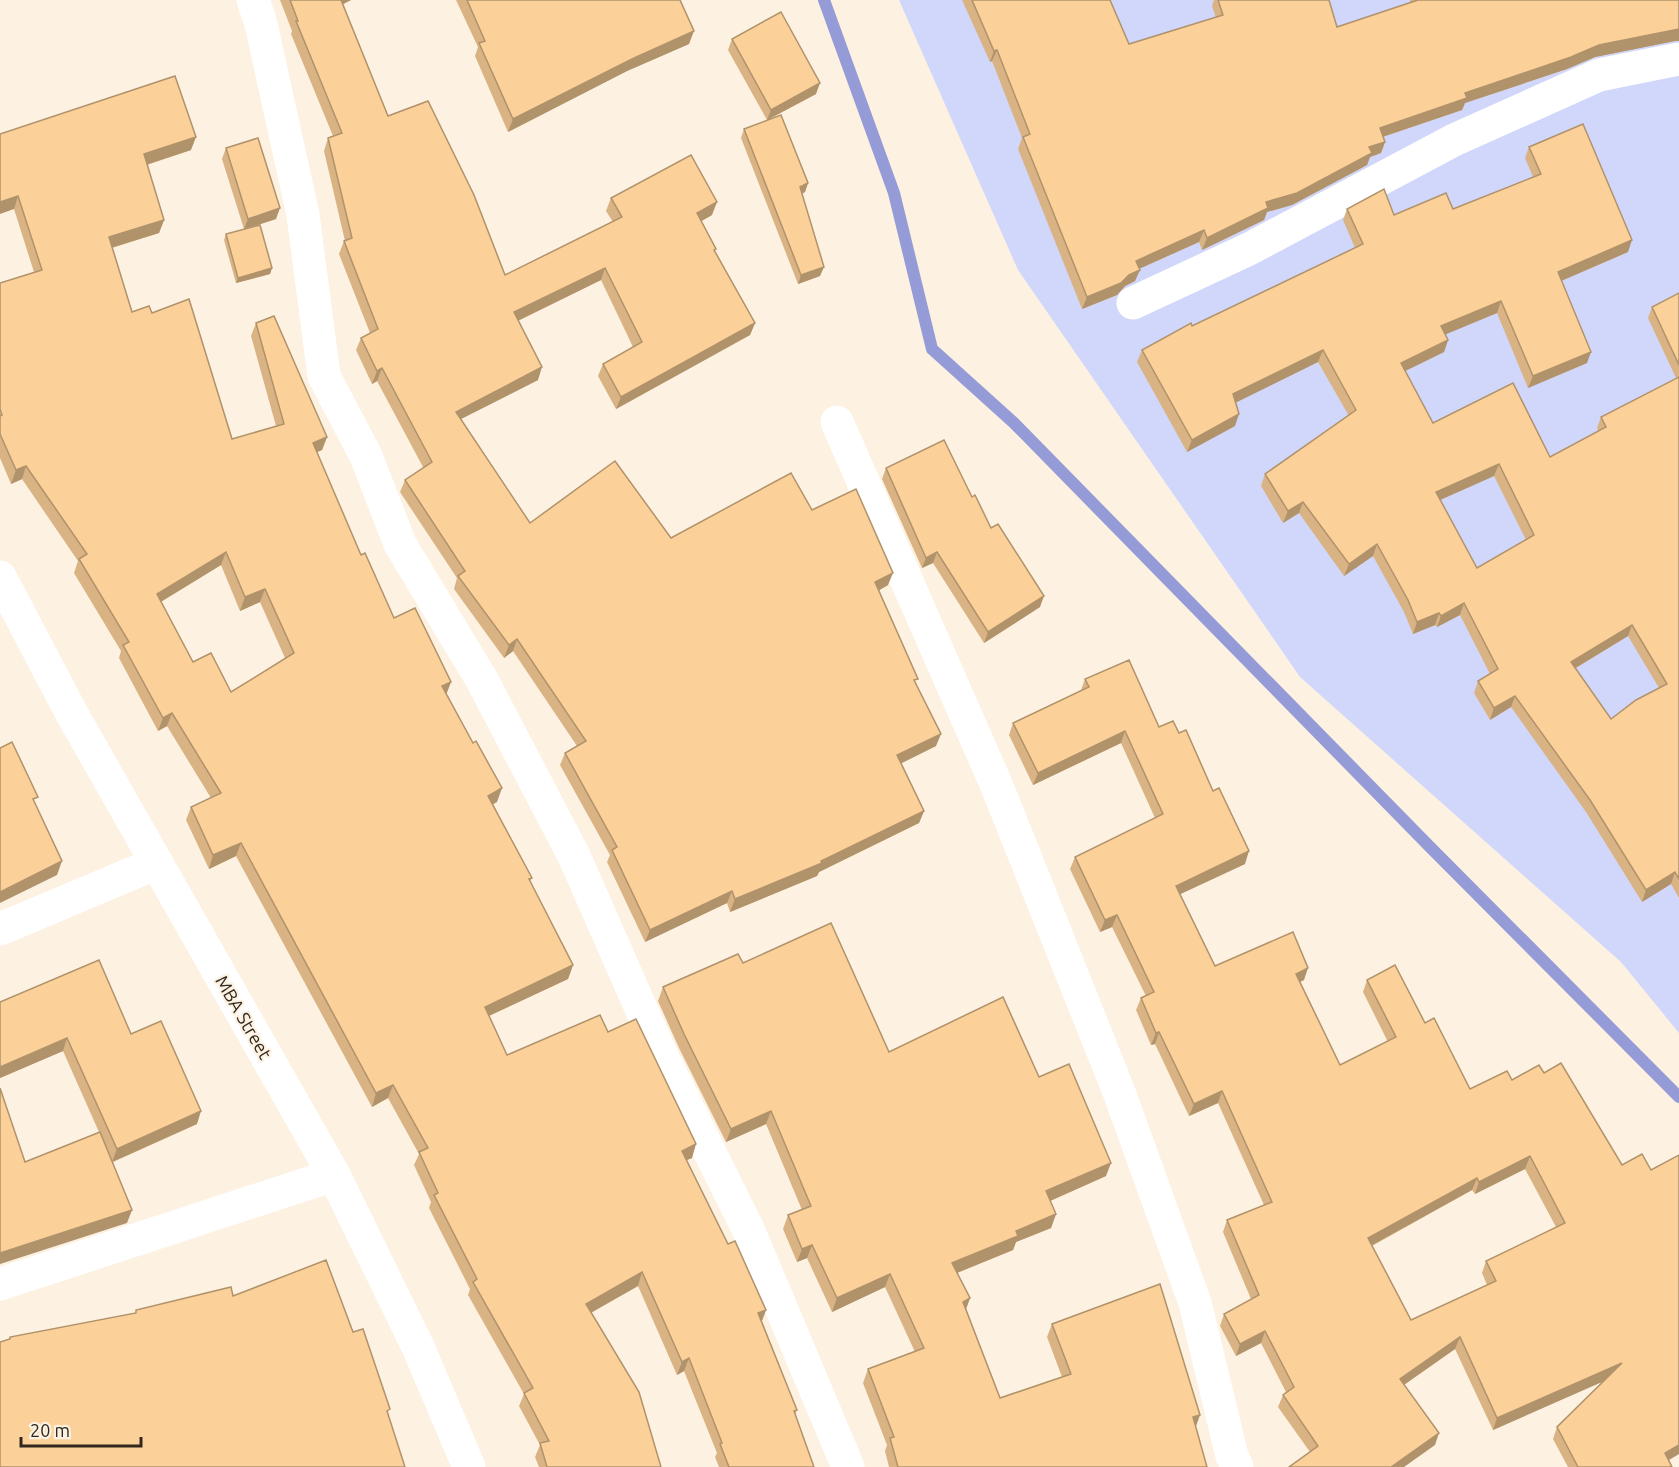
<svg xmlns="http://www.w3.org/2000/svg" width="1679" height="1467" font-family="Ubuntu,sans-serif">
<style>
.green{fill:#d1d7fb}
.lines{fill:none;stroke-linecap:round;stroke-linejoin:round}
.stream{stroke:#959bd6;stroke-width:12}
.minor{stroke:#fff;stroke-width:33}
.tertiary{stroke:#fff;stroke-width:33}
.wall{fill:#d9b384;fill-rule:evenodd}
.shaded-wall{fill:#b0926b}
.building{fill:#fcd099;stroke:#b0926b;stroke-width:1.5;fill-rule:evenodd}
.labels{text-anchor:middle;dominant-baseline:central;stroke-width:4.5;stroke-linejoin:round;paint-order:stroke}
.street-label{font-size:18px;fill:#30281e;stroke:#fdf1e1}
</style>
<rect width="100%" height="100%" fill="#fdf1e1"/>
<polygon class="green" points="899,0 1671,0 1679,7 1679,1033 1621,962 1300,677 1018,270"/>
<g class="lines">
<polyline class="stream" points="824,0 894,193 932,349 1014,423 1431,848 1679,1097"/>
<g class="minor">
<polyline points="253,0 261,24 303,215 324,376 366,456 400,544 482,680 574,856 662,1056 748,1229 848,1467"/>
<polyline points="1133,303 1249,249 1454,140 1599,75 1679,59"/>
<polyline points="837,422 996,784 1119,1092 1195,1303 1232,1456 1237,1467"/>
<polyline points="0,929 157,863"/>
<polyline points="0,1284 334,1175"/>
</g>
<polyline class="tertiary" points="0,577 72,714 334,1175 418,1347 469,1467"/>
</g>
<g class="wall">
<polygon points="280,0 351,0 343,4 388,116 505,275 613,222 606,211 611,198 712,215 701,221 715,251 755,323 750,335 616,409 598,376 603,364 633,347 601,280 518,321 538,380 461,419 530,523 671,538 812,510 888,585 879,590 916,683 936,746 901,763 924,811 919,823 819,872 817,876 730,912 727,903 645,942 607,862 610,855 560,765 565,753 577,746 513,651 504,658 454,589 457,578 400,492 405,480 423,467 377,381 372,384 356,350 361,338 370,333 339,254 344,241 345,241 324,151 328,138 333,136 291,34 292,31"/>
<polygon points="456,0 680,0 689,44 627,71 508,132 475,56 478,47"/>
<polygon points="962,0 1110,0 1129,44 1216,18 1212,6 1214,0 1259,0 1337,27 1410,2 1410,0 1679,0 1679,41 1675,41 1595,57 1567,69 1465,103 1462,110 1383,137 1385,142 1381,153 1370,157 1367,165 1292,205 1267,212 1264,220 1202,250 1199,242 1139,269 1135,281 1125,286 1117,295 1082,309 1018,149 1022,138 992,61 990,62"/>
<polygon points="732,39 816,94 771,118 808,183 805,192 802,194 820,276 798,284 741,138 744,129 767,120 728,50"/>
<path d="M0,134l191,16 -44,15 17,55 -5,13 -47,15 20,64 20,1 80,126 44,-13 -25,-90 5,-13 71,114 -5,13 -5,2 44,103 33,63 57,64 -5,12 51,108 -4,2 39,74 -2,3 43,84 -5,14 -79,37 18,39 101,-23 84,126 -6,2 42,84 38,66 -4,11 35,89 -2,5 19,52h-95l-4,-10 2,-4 -33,-82 -7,4 -39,-89 -47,26 70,155h-122l-4,-10 5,-12 -21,-39 5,-12 -56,-99 2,-6 -41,-81 2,-6 -17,-37 5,-11 -31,-56 -16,9 -136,-251 -27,13 -23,-49 5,-13 20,-9 -44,-72 -9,5 -39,-73 2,-7 -47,-78 4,-12 -56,-82 -11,5 -11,-26v-175l34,-11 -20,-63zM221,565l19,46 20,-9 25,56 -54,34 -38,-30 -32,-60z"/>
<path d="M1529,147l99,105 -67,29 26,82 -59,25 -31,-75 -52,21 3,6 -4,12 -39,19 28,52 117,34 48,-26 -1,-3 4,-11 75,-39 -28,-60 4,-11 27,-14v605l-8,-14 -29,18 -56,-90 -75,-105 -21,13 -16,-27 4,-12 12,-7 -30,-59 -23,12 -2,-2 -22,9 -9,-22 -31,-56 -29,20 -45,-63 -16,10 -22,-37 4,-12 84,-58 -31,-54 -82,40 -1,24 -48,26 -50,-90 5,-12 213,-102 -12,-28 4,-11 47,6 59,-6 80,-32 -8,-19zM1494,476l32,64 -49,28 -37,-68zM1628,636l31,52 -48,31 -35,-51z"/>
<polygon points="226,148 276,219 246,229 272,268 270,274 236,283 224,240 226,234 244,229 222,159"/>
<polygon points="886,468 972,497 1040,607 984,643 933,563 922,568 882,479"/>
<path d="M1085,679l74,48 20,6 66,131 -65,30 35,72 89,14 -4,2 40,83 48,-23 -25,-50 4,-12 58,43 45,66 74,-16 78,92 29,5 28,-15v299l-10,6 3,7h-104l-15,-28 4,-12 46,-46 -110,49 -38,-81 -51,36 31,60 -125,7 -32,-45 5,-12 3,-3 -25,-49 -25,13 -16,-30 4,-12 27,-15 -28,-67 4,-12 37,-15 -46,-102 -29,13 -34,-72 -4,1 -15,-35 5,-12 5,-2 -34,-69 -12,5 -30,-63 5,-12 80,-39 -34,-75 -88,42 -24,-50 4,-12 68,-33zM1525,1169l31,58 -70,34 -4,12 5,12 -76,35 -39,-74 100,-56 3,4z"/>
<polygon points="743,963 889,1052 1039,1077 1106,1176 1050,1201 1056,1214 1051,1228 1016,1242 1013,1250 957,1273 970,1298 966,1309 1000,1398 1062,1377 1047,1337 1052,1324 1196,1427 1207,1467 889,1467 885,1451 887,1445 863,1383 868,1369 915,1352 885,1287 832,1312 807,1258 797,1262 783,1229 788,1215 802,1210 766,1124 726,1142 679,1048 658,1001 663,987"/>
<polygon points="0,1002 131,1034 197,1124 113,1162 127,1223 25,1162 99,1132 63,1051 0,1078"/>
</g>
<g class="shaded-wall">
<polygon points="338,0 351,0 334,9"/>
<polygon points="1679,29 1679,41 1675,41 1595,57 1567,69 1465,103 1462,110 1376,139 1380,128 1465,93 1599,45"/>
<polygon points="694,31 689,44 627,71 508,132 513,119 632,59"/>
<polygon points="997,50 992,61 990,62 994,51"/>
<polygon points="820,83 816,94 767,120 771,110"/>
<polygon points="196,137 191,150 139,167 144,154"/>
<polygon points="1385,142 1381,153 1370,157 1367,165 1292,205 1267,212 1264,220 1202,250 1207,238 1266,202 1369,147"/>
<polygon points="808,183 805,192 796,196 800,187"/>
<polygon points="18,196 14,209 0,214 0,202"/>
<polygon points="717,202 712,215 693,226 697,213"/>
<polygon points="280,208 276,219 244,229 248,219"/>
<polygon points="164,220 159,233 104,250 109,237"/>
<polygon points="1204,230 1199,242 1132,272 1136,261"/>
<polygon points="1632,240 1628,252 1554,284 1558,272"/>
<polygon points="824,267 820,276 798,284 801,275"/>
<polygon points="272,268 270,274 236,283 238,278"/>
<polygon points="605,268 601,280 509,325 514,312"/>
<polygon points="1140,270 1135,281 1125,286 1117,295 1082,309 1087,297"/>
<polygon points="1501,301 1497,313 1437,338 1441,326"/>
<polygon points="755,323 750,335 616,409 621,397"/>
<polygon points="1448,340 1444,352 1397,375 1401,363"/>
<polygon points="1323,350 1318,362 1229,406 1233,394"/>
<polygon points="1591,352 1587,363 1528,388 1533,376"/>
<polygon points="542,367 538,380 451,424 456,412"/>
<polygon points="382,368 377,381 372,384 377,371"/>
<polygon points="1239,414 1235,426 1187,452 1192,440"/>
<polygon points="327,437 322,450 308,456 313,443"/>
<polygon points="1499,464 1494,476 1431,504 1436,492"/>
<polygon points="26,466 22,479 11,484 16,470"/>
<polygon points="1303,502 1299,513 1283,523 1288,511"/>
<polygon points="1377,544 1373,556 1344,576 1349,564"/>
<polygon points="226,552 221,565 152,607 157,594"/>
<polygon points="937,552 933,563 922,568 926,558"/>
<polygon points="893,573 888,585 871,595 875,582"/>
<polygon points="265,589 260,602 240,611 245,597"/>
<polygon points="1044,596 1040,607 984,643 988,632"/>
<polygon points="1464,603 1460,615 1437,627 1441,616"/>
<polygon points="1439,613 1435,625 1413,634 1417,622"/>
<polygon points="1632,625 1628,636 1567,673 1571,662"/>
<polygon points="517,639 513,651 504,658 509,645"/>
<polygon points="451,682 446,695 442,686"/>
<polygon points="1515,696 1511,707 1490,720 1494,708"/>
<polygon points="172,713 167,726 158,731 163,718"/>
<polygon points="1125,731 1121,743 1033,785 1038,773"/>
<polygon points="941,734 936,746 892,768 897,755"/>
<polygon points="502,788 497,802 484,809 488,796"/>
<polygon points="924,811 919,823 819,872 817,876 730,912 735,899 821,861"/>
<polygon points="241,843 236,856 209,869 213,855"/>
<polygon points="1249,851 1245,864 1172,898 1176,886"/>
<polygon points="62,861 57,875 0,903 0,892"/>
<polygon points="1675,872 1671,884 1642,902 1646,890"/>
<polygon points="732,891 727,903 645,942 650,930"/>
<polygon points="1117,915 1112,927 1100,932 1105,920"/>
<polygon points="573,965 568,979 480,1020 485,1007"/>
<polygon points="1308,968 1304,980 1291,986 1296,974"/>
<polygon points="1159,1032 1155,1044 1151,1045 1156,1033"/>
<polygon points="67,1038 63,1051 0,1078 0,1067"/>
<polygon points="393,1085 388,1098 372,1107 376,1093"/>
<polygon points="1222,1091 1218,1103 1189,1116 1194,1104"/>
<polygon points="201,1111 197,1124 112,1162 117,1149"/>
<polygon points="771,1111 766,1124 726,1142 731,1129"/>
<polygon points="696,1144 692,1158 677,1164 682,1151"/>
<polygon points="1530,1156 1525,1169 1475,1194 1479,1182"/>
<polygon points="1111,1163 1106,1176 1041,1205 1046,1191"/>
<polygon points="1477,1178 1472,1190 1363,1250 1368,1238"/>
<polygon points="132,1210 127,1223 0,1264 0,1253"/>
<polygon points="1056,1214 1051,1228 1016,1242 1013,1250 947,1277 952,1263 1016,1231"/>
<polygon points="812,1245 807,1258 797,1262 802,1249"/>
<polygon points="642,1272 638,1286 582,1318 586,1304"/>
<polygon points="890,1274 885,1287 832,1312 837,1298"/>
<polygon points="970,1298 965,1312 963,1302"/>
<polygon points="766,1310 761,1323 758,1313"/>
<polygon points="1265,1331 1261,1343 1236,1356 1240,1344"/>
<polygon points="1460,1337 1455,1349 1395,1391 1400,1379"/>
<polygon points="689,1358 684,1371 677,1375 682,1362"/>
<polygon points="1622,1363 1618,1375 1493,1430 1497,1418"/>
<polygon points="1200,1415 1195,1429 1193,1417"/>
<polygon points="1439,1433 1435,1445 1404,1467 1391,1467"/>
<polygon points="1679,1445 1679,1454 1660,1465 1665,1453"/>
</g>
<g class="building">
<polygon points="290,0 341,0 388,116 428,101 474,195 505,275 622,217 611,198 691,155 717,202 697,213 716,249 714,250 755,323 621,397 603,364 642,342 605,268 514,312 542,367 456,412 530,523 615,461 671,538 791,473 812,510 856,489 893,573 875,582 918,679 914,680 941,734 897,755 924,811 821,861 822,863 735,899 732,891 650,930 612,850 617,847 565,753 586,741 517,639 509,645 458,576 465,571 405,480 432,462 382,368 377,371 361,338 378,329 344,241 352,238 328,138 342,133 296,21 298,21"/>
<polygon points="467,0 680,0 694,31 632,59 513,119 479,43 485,41"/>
<polygon points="972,0 1110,0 1129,44 1223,15 1218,0 1329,0 1337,27 1418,0 1679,0 1679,29 1599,45 1571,57 1465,93 1467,98 1380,128 1385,142 1369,147 1372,153 1297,193 1266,202 1268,208 1207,238 1204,230 1136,261 1140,270 1129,275 1121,283 1087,297 1023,137 1030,134 997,50 994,51"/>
<polygon points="781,12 820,83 771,110 732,39"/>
<path d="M175,76l21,61 -52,17 20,66 -55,17 23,75 17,-6 3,7 37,-14 43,140 52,-15 -28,-101 18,-7 53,121 -14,6 48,112 4,-2 29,65 21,-10 36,74 -9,4 31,57 3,-2 26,47 -14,8 44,82 -3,1 44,86 -88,42 22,48 93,-40 8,17 28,-13 60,125 -14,7 46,93 7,-3 31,69 -8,3 39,97 -3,1 20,56h-85l-9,-23 2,-1 -33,-85 -7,4 -40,-90 -56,32 53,88 22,75h-114l-7,-24 9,-2 -25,-48 9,-5 -60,-106 4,-3 -43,-84 4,-2 -19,-41 9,-4 -35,-63 -17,8 -135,-250 -28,12 -22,-48 30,-14 -49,-80 -9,5 -40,-73 6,-3 -50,-83 8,-5 -61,-88 -10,4 -16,-36v-18l2,-1 -2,-6v-126l42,-13 -24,-74 -18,6v-68zM226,552l19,45 20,-8 29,64 -63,39 -20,-39 -18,9 -36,-68z"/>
<polygon points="781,115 808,183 800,187 824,267 801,275 744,129"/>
<path d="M1583,124l49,116 -74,32 33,80 -58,24 -32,-75 -60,25 7,14 -47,23 32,60 80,-40 37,74 56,-30 -5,-10 78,-40v502l-4,-7 -29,18 -56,-90 -75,-104 -21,12 -16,-27 20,-12 -34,-66 -23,13 -2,-3 -22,9 -9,-22 -31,-56 -28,20 -46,-62 -15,9 -23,-37 91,-64 -33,-60 -90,44 6,20 -47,26 -50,-90 49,-27 1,3 171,-82 -16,-35 37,-20 10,26 52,-22 7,16 88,-35 -12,-27zM1499,464l35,71 -57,33 -41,-76zM1632,625l35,59 -31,16 -25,19 -40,-57z"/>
<polygon points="258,138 280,208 248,219 226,148"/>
<polygon points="260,225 272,268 238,278 226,234"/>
<polygon points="1679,293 1679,365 1652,307"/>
<polygon points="944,440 972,497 975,495 991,528 998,524 1044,596 988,632 937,552 926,558 886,468"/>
<path d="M1129,660l30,67 14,-6 6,12 7,-3 27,61 6,-3 30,63 -73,35 39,80 78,-34 15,36 -12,6 44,91 56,-28 -29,-57 28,-15 30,58 9,-5 36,71 37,-18 5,9 27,-15 5,8 17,-10 61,102 20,-11 9,16 28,-15v290l-14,8 7,14h-94l-21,-40 65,-64 -125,55 -37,-81 -60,42 39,54 -48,34h-102l29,-21 -35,-51 11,-8 -29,-56 -25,13 -16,-30 35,-19 -32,-75 45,-18 -50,-111 -28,13 -35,-72 -3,1 -15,-35 13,-6 -37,-77 -12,5 -30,-63 88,-43 -38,-83 -87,42 -25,-50 76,-36 -4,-8zM1530,1156l35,67 -79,38 10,20 -85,39 -43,-82 109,-60 2,4z"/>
<polygon points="12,742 38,797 33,799 62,861 0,892 0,748"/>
<polygon points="831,923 889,1052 1003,997 1039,1077 1069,1064 1111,1163 1046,1191 1056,1214 1016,1231 1018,1236 952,1263 970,1298 963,1302 1000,1398 1071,1374 1052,1324 1160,1284 1200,1415 1193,1417 1207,1467 898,1467 890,1438 894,1437 868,1369 924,1348 890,1274 837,1298 812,1245 802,1249 788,1215 811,1206 771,1111 731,1129 684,1034 663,987 738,954 743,963"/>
<polygon points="99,960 131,1034 161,1021 201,1111 117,1149 67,1038 0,1067 0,1002"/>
<polygon points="0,1088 25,1162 100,1132 132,1210 0,1253"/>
<polygon points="326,1260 353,1332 363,1329 390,1409 387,1411 405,1467 0,1467 0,1342 10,1339 10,1337 136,1313 136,1310 231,1287 233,1296"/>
</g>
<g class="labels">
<g class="street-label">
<text transform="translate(244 1017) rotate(60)">MBA Street</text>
</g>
</g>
<path d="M21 1437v9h120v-9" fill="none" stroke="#30281e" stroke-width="3"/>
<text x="30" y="1437" font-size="18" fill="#30281e" stroke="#fdf1e1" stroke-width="4.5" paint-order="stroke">20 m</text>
</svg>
